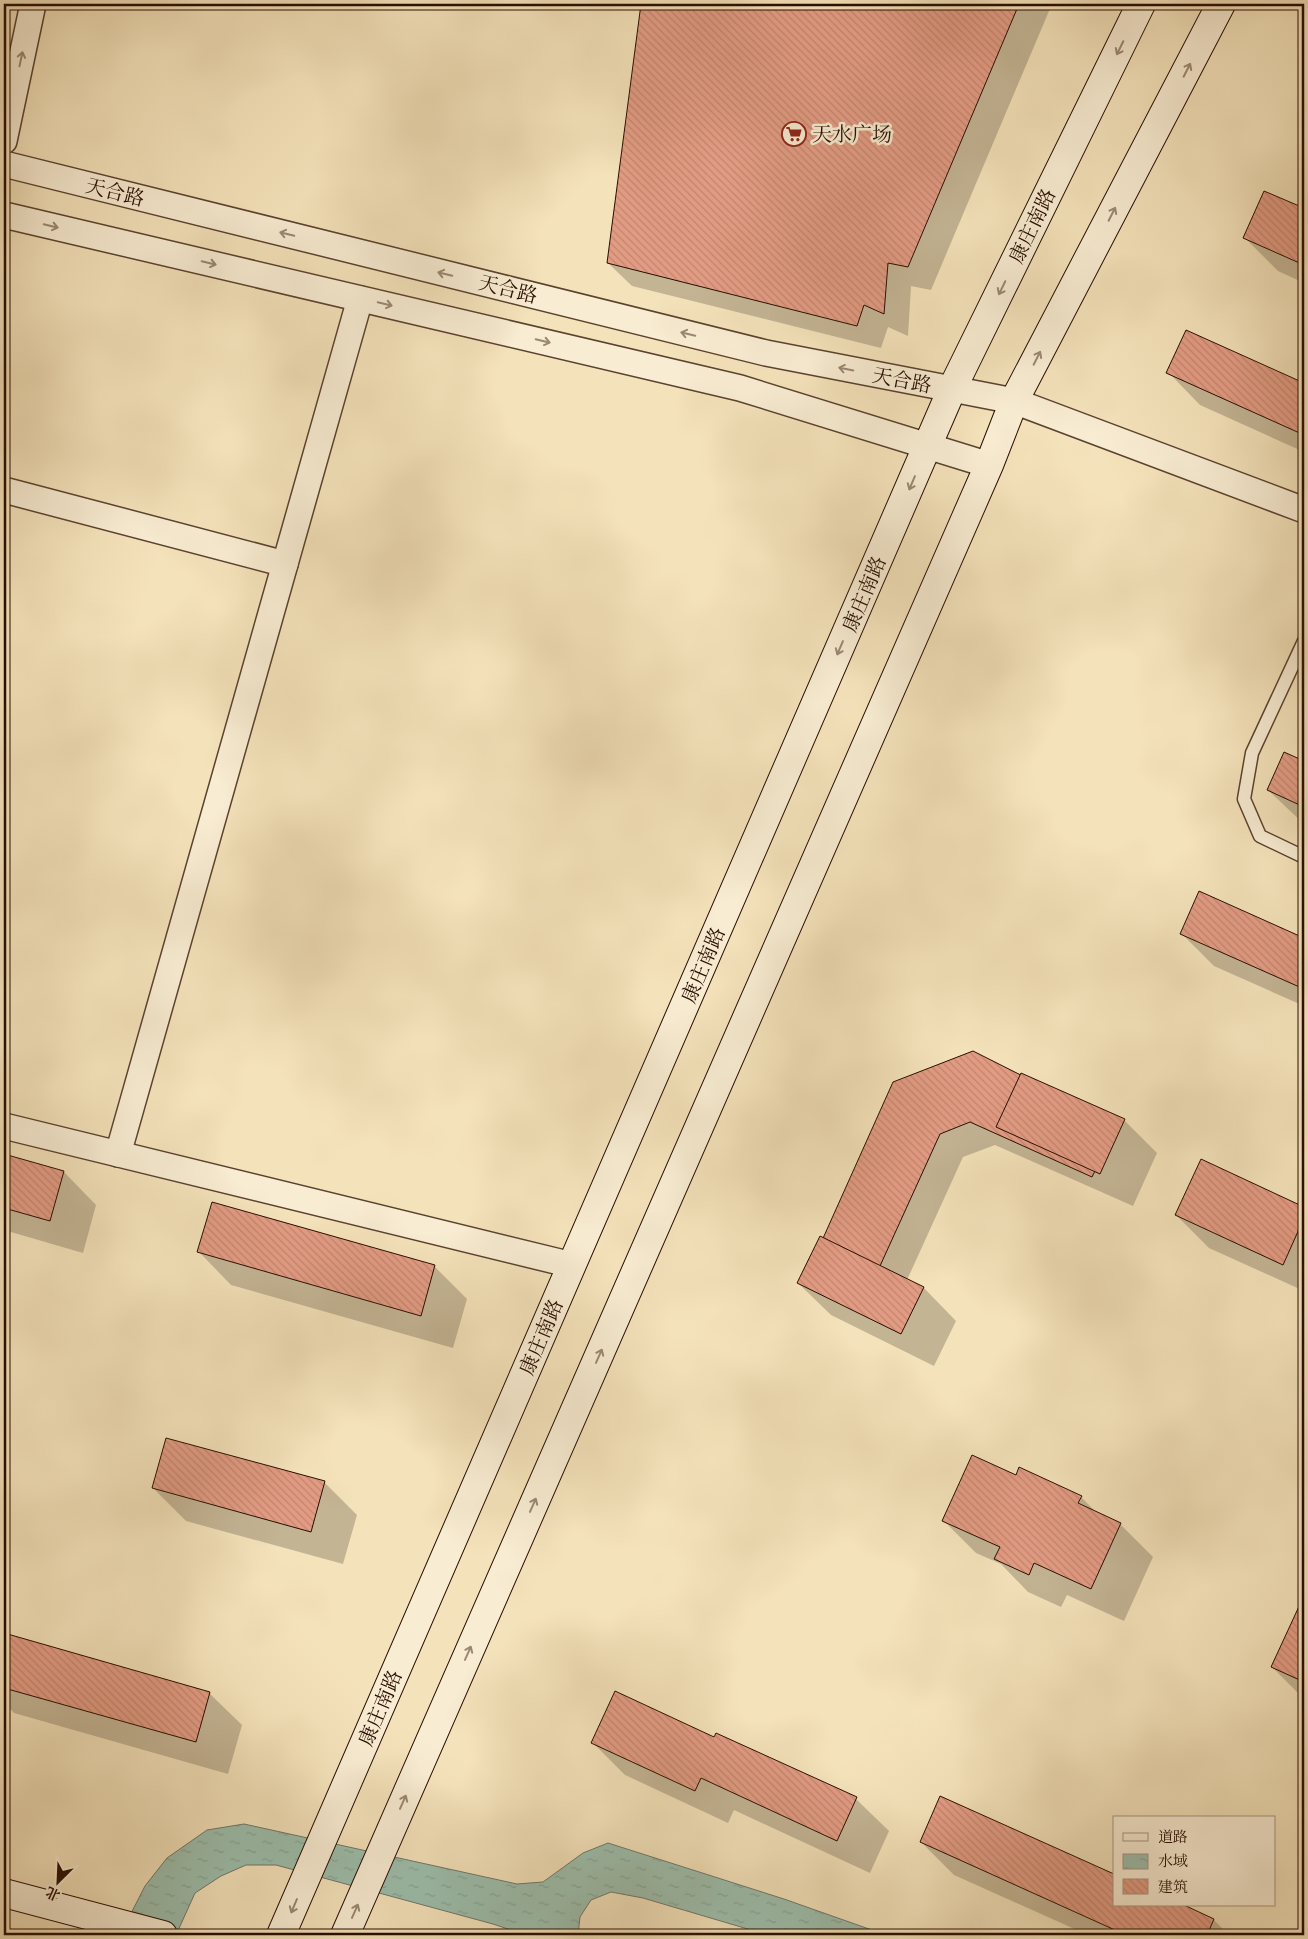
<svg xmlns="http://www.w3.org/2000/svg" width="1308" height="1939" font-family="'IM FELL Great Primer','Noto Serif SC',serif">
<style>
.water{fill:url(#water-ripples);stroke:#6e7767}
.shadow{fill:#0003}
.building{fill:url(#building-back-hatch);stroke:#280d00}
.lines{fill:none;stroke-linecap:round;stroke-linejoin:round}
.service-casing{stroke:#5b422e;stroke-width:15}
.minor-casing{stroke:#5b422e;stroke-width:28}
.secondary-casing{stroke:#280d00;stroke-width:30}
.service{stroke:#f8ecd2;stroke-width:12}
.minor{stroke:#f8ecd2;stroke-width:25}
.secondary{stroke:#f8ecd2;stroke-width:28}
.oneway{stroke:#9a8874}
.labels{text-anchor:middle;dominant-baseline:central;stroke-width:5;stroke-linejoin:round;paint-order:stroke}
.poi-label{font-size:20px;fill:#280d00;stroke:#f8ecd2;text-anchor:start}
.street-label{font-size:20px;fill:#280d00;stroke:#f8ecd2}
</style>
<defs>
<pattern id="water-ripples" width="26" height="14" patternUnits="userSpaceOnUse" patternTransform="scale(1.25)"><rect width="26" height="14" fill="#9cbeac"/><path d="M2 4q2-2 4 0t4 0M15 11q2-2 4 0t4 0" fill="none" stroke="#86a292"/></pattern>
<pattern id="building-back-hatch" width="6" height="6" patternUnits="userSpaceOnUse" patternTransform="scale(1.25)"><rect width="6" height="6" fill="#e39c84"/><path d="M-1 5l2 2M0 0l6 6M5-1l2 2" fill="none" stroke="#c38570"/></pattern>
</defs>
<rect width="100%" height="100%" fill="#f4e2ba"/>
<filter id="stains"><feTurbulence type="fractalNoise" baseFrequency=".004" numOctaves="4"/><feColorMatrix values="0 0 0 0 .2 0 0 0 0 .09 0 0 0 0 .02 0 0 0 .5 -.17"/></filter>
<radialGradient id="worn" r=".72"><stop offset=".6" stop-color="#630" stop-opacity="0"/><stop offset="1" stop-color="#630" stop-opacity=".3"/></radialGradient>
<polygon class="water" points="244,1824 517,1884 543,1882 583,1853 608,1843 784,1899 886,1935 768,1935 643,1898 611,1892 591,1900 580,1917 578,1935 522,1935 520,1933 493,1924 276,1865 246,1865 221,1876 195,1893 176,1935 120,1935 145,1886 167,1858 207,1830"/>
<g class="shadow">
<polygon points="642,4 1052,4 931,290 911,286 908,336 888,327 881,348 632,286 608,263"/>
<polygon points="1265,192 1304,209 1304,283 1278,271 1245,238"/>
<polygon points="1187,331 1304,384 1304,452 1200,405 1168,372"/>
<polygon points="1285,754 1304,762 1304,824 1268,790"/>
<polygon points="1200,892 1304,939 1304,1006 1214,966 1181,933"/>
<polygon points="973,1052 1021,1076 1124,1120 1157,1153 1133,1206 995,1145 963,1157 907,1280 924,1288 956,1321 934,1366 831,1315 798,1283 824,1239"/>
<polygon points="4,1155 64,1172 96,1205 83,1253 4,1230"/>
<polygon points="1201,1160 1304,1208 1304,1291 1209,1248 1176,1215"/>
<polygon points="199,1252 434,1266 467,1299 453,1348 231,1285"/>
<polygon points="1017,1477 1081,1497 1098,1514 1120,1524 1153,1557 1124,1621 1067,1595 1061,1607 1028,1592 1001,1564 976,1553 944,1521"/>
<polygon points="324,1482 357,1515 343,1564 186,1521 153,1488"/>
<polygon points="1301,1604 1304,1605 1304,1699 1272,1667"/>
<polygon points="4,1635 209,1693 242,1725 228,1774 14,1713 4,1703"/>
<polygon points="715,1739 856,1799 889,1831 870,1873 734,1810 728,1823 625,1775 592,1742"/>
<polygon points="941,1797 1114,1875 1114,1905 1181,1905 1214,1920 1229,1935 1088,1935 954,1875 921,1842"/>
</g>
<g class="building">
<polygon points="641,4 1019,4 908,267 888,263 884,314 864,305 857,326 607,263"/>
<polygon points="1264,191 1304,208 1304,265 1243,238"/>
<polygon points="1186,330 1304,383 1304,435 1166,373"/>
<polygon points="1284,752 1304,761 1304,807 1267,790"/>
<polygon points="1199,891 1304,938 1304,989 1180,934"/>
<polygon points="973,1051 1118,1124 1092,1177 970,1122 940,1134 865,1299 807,1274 893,1082"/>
<polygon points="1021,1073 1125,1119 1100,1174 996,1127"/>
<polygon points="4,1154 64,1171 50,1221 4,1208"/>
<polygon points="1201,1159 1304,1207 1304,1218 1283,1265 1175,1215"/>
<polygon points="212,1202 435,1265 421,1316 197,1252"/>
<polygon points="820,1236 924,1287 901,1334 797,1283"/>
<polygon points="166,1438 325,1481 311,1532 152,1488"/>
<polygon points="972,1455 1016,1475 1019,1467 1082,1496 1078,1503 1121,1523 1091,1589 1034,1563 1029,1575 994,1559 1000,1547 942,1521"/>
<polygon points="1301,1602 1304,1604 1304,1682 1271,1667"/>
<polygon points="4,1633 210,1692 196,1742 4,1688"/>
<polygon points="615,1691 714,1737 716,1733 857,1797 837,1841 701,1778 695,1791 591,1743"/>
<polygon points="940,1796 1114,1874 1114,1905 1184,1905 1214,1919 1207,1935 1126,1935 920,1842"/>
</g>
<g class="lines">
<defs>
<polyline id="service" points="1304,641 1252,753 1244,799 1260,836 1304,857"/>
<g id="minor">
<polyline points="4,141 33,4"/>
<polyline points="4,164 766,353 1014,401 1304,510"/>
<polyline points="4,215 740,388 989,465"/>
<polyline points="4,490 285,564"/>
<polyline points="4,1126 572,1265"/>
<polyline points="118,1154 360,299"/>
</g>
<g id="secondary">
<polyline points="4,1893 163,1935"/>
<polyline points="281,1935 952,389 1141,4"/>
<polyline points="345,1935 989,465 1014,401 1221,4"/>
</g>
</defs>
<use href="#service" class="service-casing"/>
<use href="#minor" class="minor-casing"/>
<use href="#secondary" class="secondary-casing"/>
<use href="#service" class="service"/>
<use href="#minor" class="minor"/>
<use href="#secondary" class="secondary"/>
</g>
<defs><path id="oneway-shaft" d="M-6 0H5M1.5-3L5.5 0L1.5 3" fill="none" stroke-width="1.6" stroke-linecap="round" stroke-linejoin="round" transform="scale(1.25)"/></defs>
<g class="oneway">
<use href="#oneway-shaft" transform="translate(1120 48) rotate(116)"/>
<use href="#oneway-shaft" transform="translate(21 59) rotate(-78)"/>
<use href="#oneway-shaft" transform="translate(1187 70) rotate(-63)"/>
<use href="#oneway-shaft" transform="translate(1112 214) rotate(-63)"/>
<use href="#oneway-shaft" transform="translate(51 226) rotate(13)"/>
<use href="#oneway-shaft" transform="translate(287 234) rotate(-166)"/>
<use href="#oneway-shaft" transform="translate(209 263) rotate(13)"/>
<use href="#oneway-shaft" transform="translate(445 274) rotate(-166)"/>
<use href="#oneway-shaft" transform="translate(1002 288) rotate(116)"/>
<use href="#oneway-shaft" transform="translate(385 304) rotate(13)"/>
<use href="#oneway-shaft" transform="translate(688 334) rotate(-166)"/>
<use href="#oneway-shaft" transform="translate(543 341) rotate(13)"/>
<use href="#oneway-shaft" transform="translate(1037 358) rotate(-63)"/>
<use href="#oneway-shaft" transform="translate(846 369) rotate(-169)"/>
<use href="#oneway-shaft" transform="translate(912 483) rotate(113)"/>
<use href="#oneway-shaft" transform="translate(840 648) rotate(113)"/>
<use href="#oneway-shaft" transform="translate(599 1356) rotate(-66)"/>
<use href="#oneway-shaft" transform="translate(533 1505) rotate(-66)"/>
<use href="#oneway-shaft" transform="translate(468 1653) rotate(-66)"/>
<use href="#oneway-shaft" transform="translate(403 1802) rotate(-66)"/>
<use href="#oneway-shaft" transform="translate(294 1906) rotate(113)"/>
<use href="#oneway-shaft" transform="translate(355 1911) rotate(-66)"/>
</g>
<defs>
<symbol id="supermarket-ring" viewBox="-11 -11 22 22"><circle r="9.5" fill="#f8ecd2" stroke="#8f2418" stroke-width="1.5"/><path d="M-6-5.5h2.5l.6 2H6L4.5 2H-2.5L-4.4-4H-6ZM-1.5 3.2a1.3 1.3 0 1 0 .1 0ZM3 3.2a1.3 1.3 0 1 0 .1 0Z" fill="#8f2418"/></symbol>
</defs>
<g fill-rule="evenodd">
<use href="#supermarket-ring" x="780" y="120" width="28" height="28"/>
</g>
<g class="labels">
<g class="poi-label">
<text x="812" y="134">天水广场</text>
</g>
<g class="street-label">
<text transform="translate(115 192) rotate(14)">天合路</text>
<text transform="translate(1032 226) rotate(-64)">康庄南路</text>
<text transform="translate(508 289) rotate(14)">天合路</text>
<text transform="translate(902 380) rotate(11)">天合路</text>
<text transform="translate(864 594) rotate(-67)">康庄南路</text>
<text transform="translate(703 965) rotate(-67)">康庄南路</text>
<text transform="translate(541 1337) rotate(-67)">康庄南路</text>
<text transform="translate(380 1708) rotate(-67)">康庄南路</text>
</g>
</g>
<rect width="1308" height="1939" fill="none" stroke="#f4e2ba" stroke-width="20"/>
<rect x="5" y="5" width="1298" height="1929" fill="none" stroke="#280d00" stroke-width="2.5"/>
<rect x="10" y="10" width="1288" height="1919" fill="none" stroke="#280d00"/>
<rect x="1113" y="1816" width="162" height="90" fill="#f8ecd2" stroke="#a5937e"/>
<rect x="1123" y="1833" width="25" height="8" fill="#f8ecd2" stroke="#a5937e"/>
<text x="1158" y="1842" font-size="15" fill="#280d00">道路</text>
<rect x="1123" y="1854" width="25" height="15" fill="url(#water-ripples)" stroke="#a5937e"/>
<text x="1158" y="1866" font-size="15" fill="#280d00">水域</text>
<rect x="1123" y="1879" width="25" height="15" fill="url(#building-back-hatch)" stroke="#a5937e"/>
<text x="1158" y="1892" font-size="15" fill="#280d00">建筑</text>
<g transform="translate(58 1882) rotate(204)" stroke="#f8ecd2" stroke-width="4" paint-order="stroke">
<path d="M0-4L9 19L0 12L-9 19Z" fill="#280d00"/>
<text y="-8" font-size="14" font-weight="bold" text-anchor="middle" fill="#280d00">北</text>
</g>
<rect width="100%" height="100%" filter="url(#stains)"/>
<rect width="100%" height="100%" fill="url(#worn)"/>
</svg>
